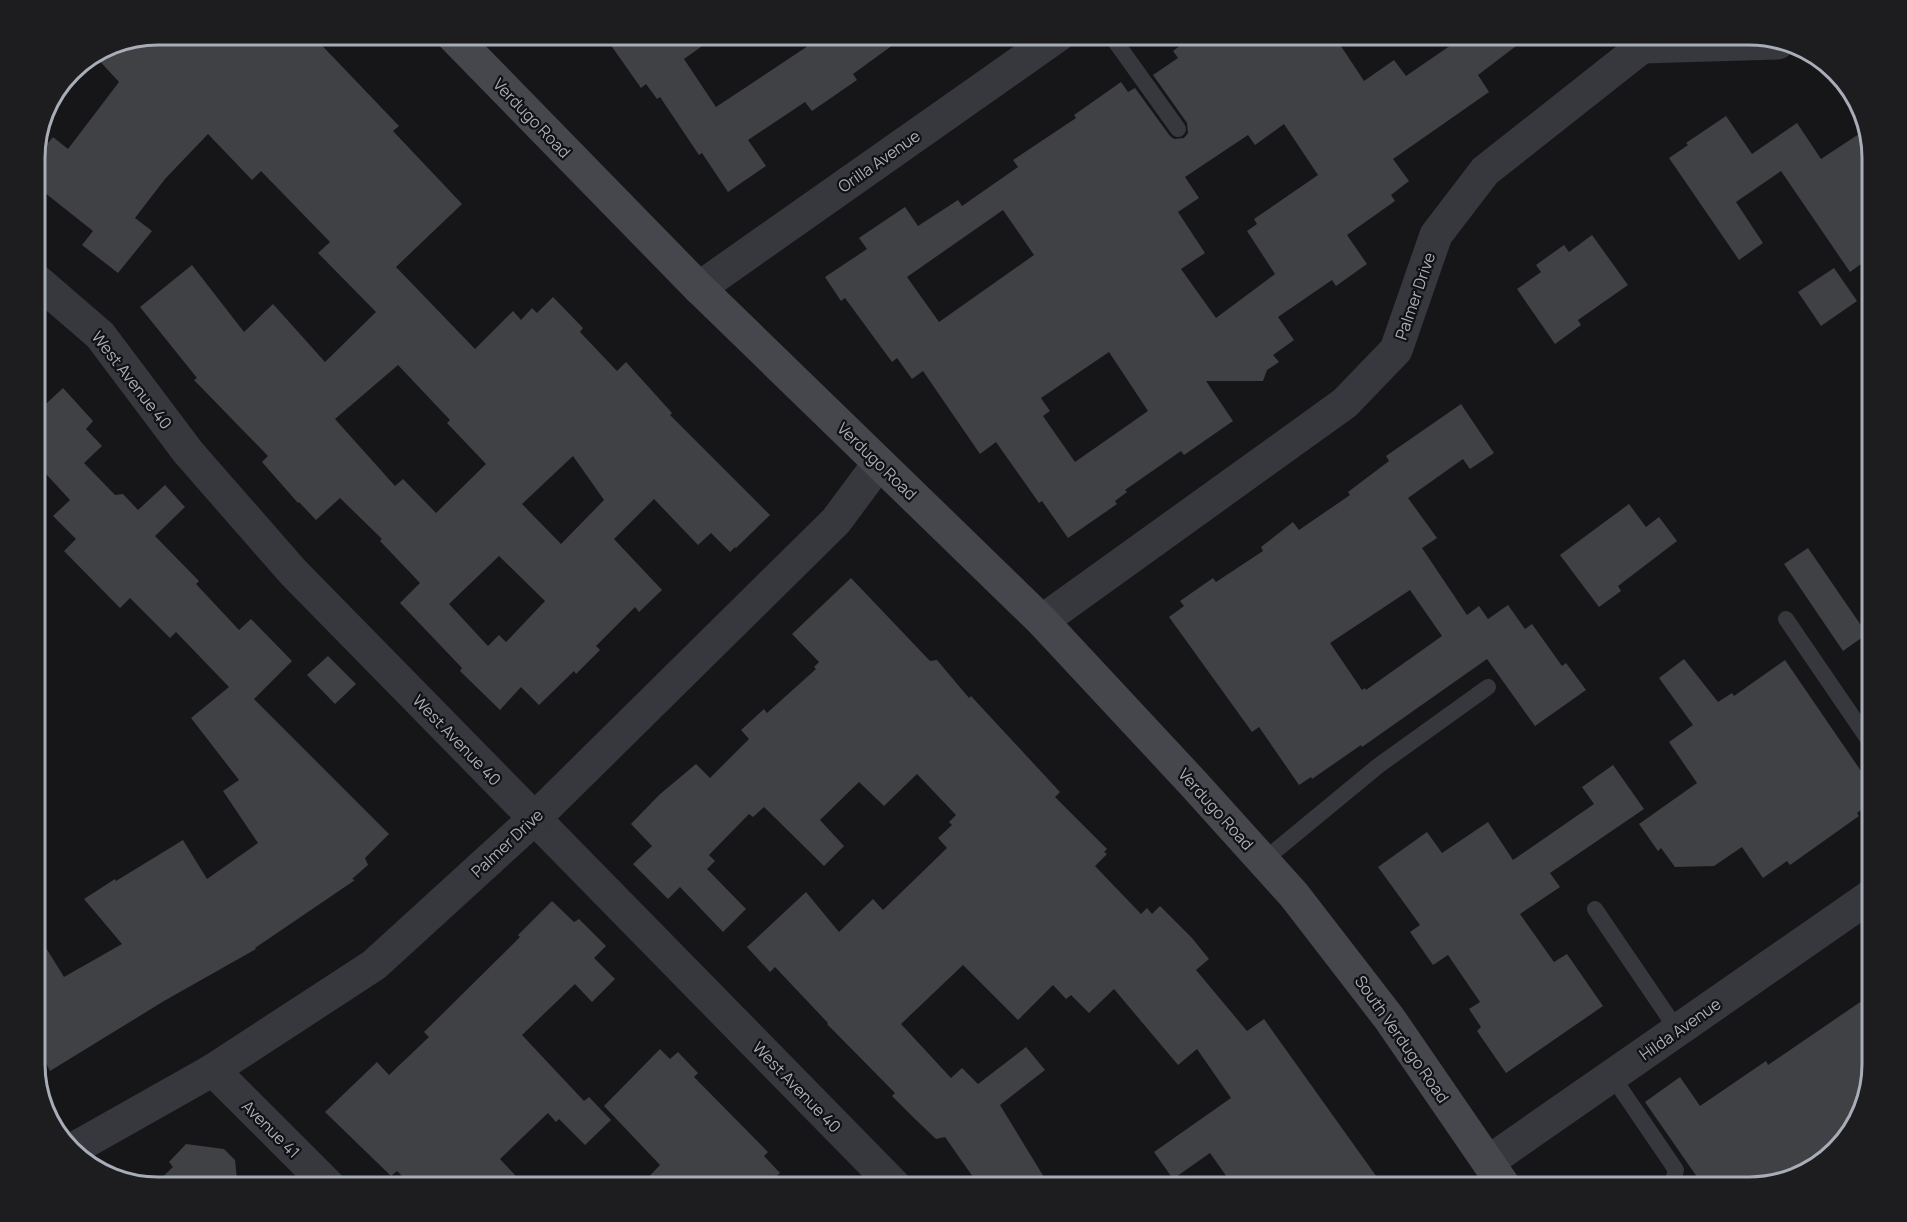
<svg xmlns="http://www.w3.org/2000/svg" width="1907" height="1222" font-family="Manrope,sans-serif">
<style>
.building{fill:#404145;fill-rule:evenodd}
.lines{fill:none;stroke-linecap:round;stroke-linejoin:round}
.lane{stroke:#37383d;stroke-width:16}
.street{stroke:#37383d;stroke-width:33}
.secondary{stroke:#45474d;stroke-width:33}
.labels{text-anchor:middle;dominant-baseline:central;stroke-width:4.5;stroke-linejoin:round;paint-order:stroke}
.street-label{font-size:16px;fill:#a8adb8;stroke:#111113}
.rim{fill:none;stroke:#a8adb8;stroke-width:3}
</style>
<rect width="100%" height="100%" fill="#161618"/>
<g class="building">
<path d="M158,34h153l88,92 -6,5 69,73 -66,63 79,82 38,-38 8,9 11,-12 5,5 16,-16 30,31 -3,4 37,39 9,-9 46,51 -2,2 100,100 -34,33 -1,-1 -5,5 -19,-19 -13,12 -44,-46 -40,40 48,51 -23,22 -4,-5 -39,39 4,4 -24,24 -2,-3 -35,34 -18,-18 -21,23 -40,-39 2,-3 -62,-65 20,-20 -40,-42 2,-2 -42,-41 -24,22 -17,-18 -1,1 -36,-41 6,-6 -74,-76 3,-2 -57,-71 52,-42 52,67 29,-28 52,58 51,-50 -58,-59 12,-11 -69,-71 -9,9 -44,-46 -43,45 -30,39 17,13 -34,42 -36,-28 11,-14 -58,-46v-35l3,-15 10,8 5,-6 15,12 51,-67 -25,-27 17,-11zM398,365l52,55 -3,3 39,41 -50,49 -33,-34 -8,7 -60,-67zM573,456l31,44 -43,44 -39,-40zM499,556l46,45 -39,41 -7,-7 -11,11 -39,-42z"/>
<polygon points="603,34 719,34 684,59 716,107 826,34 908,34 853,74 857,80 812,111 805,102 748,140 766,166 728,192 702,153 699,155 660,97 657,99 646,84 641,88"/>
<path d="M1196,34h137l31,47 30,-21 12,16 61,-42h65l-54,41 11,17 -96,67 16,22 -18,14 4,6 -48,34 20,29 -31,22 -4,-6 -54,37 16,23 -21,15 6,7 -12,8 -4,11h-57l27,40 -49,34 -3,-4 -56,39 2,2 -12,9 2,3 -49,34 -26,-37 -3,2 -43,-61 -16,12 -57,-83 -11,8 -15,-21 -5,4 -47,-64 -4,3 -16,-24 42,-28 -8,-11 46,-31 13,19 40,-26 4,6 56,-39 -5,-7 63,-42 -2,-3 47,-33 7,10 7,-4 35,48 4,3 10,-1 4,-5 -1,-10 -34,-48 25,-17 -5,-7zM1284,124l34,51 -64,44 3,5 -10,7 28,43 -59,44 -35,-49 24,-16 -27,-41 21,-14 -14,-21 63,-42 7,10zM1003,210l31,45 -95,67 -32,-45zM1109,352l39,59 -73,51 -32,-46 7,-5 -9,-13z"/>
<polygon points="1726,116 1752,154 1797,123 1821,159 1865,130 1872,158 1872,256 1850,272 1781,171 1736,202 1763,243 1739,260 1669,158 1688,145 1686,143"/>
<polygon points="1592,235 1628,285 1578,320 1581,325 1555,344 1517,289 1541,272 1536,265 1564,245 1569,252"/>
<polygon points="1834,268 1857,301 1821,326 1798,292"/>
<polygon points="63,388 93,421 86,429 102,446 84,463 115,495 123,494 138,510 165,485 185,507 155,536 199,581 196,584 239,630 251,619 292,661 254,699 389,834 365,858 368,865 352,879 355,880 255,948 256,949 164,1001 50,1071 46,1063 35,1070 35,930 64,977 122,944 84,899 115,879 116,881 183,840 207,879 258,843 223,791 239,780 191,718 229,687 176,632 170,638 130,598 120,608 64,551 76,539 53,516 70,500 35,462 35,414"/>
<path d="M1461,404l33,49 -24,16 -7,-10 -55,39 29,40 -15,10 45,67 12,-9 9,13 20,-14 17,24 7,-5 30,42 4,-3 20,27 -51,36 -48,-67 -125,88 -1,-2 -49,34 -1,-2 -12,8 -40,-58 -7,5 -83,-115 15,-11 -4,-5 33,-23 3,4 47,-31 -2,-4 32,-25 6,8 51,-35 -2,-3 41,-31 -3,-5zM1410,590l32,46 -76,54 -1,-2 -3,2 -32,-47z"/>
<polygon points="1629,504 1646,527 1659,517 1677,541 1618,586 1621,591 1599,607 1560,555"/>
<polygon points="1808,548 1867,634 1843,651 1784,564"/>
<polygon points="851,578 930,661 937,660 969,698 971,696 1060,792 1055,797 1107,849 1104,852 1107,854 1095,866 1141,914 1147,908 1152,914 1160,906 1192,938 1209,959 1196,970 1247,1031 1264,1019 1384,1187 1234,1187 1210,1153 1173,1179 1154,1152 1231,1098 1197,1049 1178,1065 1114,989 1089,1013 1071,995 1066,999 1053,985 1018,1020 963,965 901,1024 951,1078 962,1068 978,1084 1026,1047 1045,1070 1000,1105 1050,1187 980,1187 945,1137 936,1139 915,1119 892,1096 895,1093 827,1024 828,1023 775,967 770,972 747,947 806,892 839,932 873,899 883,910 947,848 938,838 952,825 949,822 956,815 917,774 884,806 859,782 820,820 844,846 824,866 764,807 753,817 749,814 709,855 715,861 707,869 746,909 723,932 680,887 668,899 633,864 652,846 631,824 659,795 696,764 710,778 749,739 741,730 764,709 767,713 816,669 814,667 819,662 792,634"/>
<polygon points="328,656 356,684 335,704 307,675"/>
<polygon points="1684,659 1718,702 1732,693 1734,696 1785,660 1872,787 1872,802 1857,813 1859,816 1790,865 1787,861 1763,878 1742,847 1714,866 1675,867 1661,848 1658,851 1639,824 1697,783 1669,742 1693,725 1659,678"/>
<polygon points="1613,765 1644,809 1550,873 1560,887 1520,914 1554,962 1567,954 1603,1006 1506,1073 1477,1031 1481,1027 1469,1009 1480,1002 1448,955 1433,965 1410,932 1420,925 1378,867 1427,832 1442,853 1488,822 1513,860 1594,804 1582,787"/>
<polygon points="552,901 574,922 579,919 606,946 594,958 615,979 592,1002 575,984 522,1035 584,1101 589,1097 611,1120 585,1145 559,1119 556,1122 548,1113 500,1159 527,1188 414,1188 397,1171 391,1176 325,1112 377,1062 389,1075 429,1037 424,1032 520,937 518,935"/>
<polygon points="1872,994 1872,1064 1854,1126 1777,1180 1749,1187 1704,1187 1645,1102 1680,1077 1700,1106 1766,1061 1768,1065"/>
<polygon points="660,1049 670,1059 678,1052 698,1073 694,1077 768,1152 764,1156 780,1173 764,1188 638,1188 660,1165 604,1106"/>
<polygon points="186,1144 224,1149 235,1160 238,1188 158,1188 153,1186 173,1167 169,1162"/>
</g>
<g class="lines">
<g class="lane">
<polyline points="1110,34 1178,129"/>
<polyline points="1786,619 1872,745"/>
<polyline points="1263,861 1378,766 1488,687"/>
<polyline points="1595,909 1678,1031"/>
<polyline points="1612,1076 1676,1170 1672,1184 1667,1187"/>
</g>
<g class="street">
<polyline points="1633,34 1642,47 1778,43"/>
<polyline points="35,279 100,335 188,452 293,572 896,1187"/>
<polyline points="699,288 1060,34"/>
<polyline points="1042,621 1345,403 1396,350 1436,235 1485,171 1642,47 1648,34"/>
<polyline points="213,1070 330,1187"/>
<polyline points="73,1149 213,1070 374,965 534,819 836,521 879,463"/>
<polyline points="1488,1162 1872,895"/>
</g>
<polyline class="secondary" points="451,34 699,288 1042,621 1192,782 1294,895 1389,1018 1505,1187"/>
</g>
<g class="labels">
<g class="street-label">
<text transform="translate(532 118) rotate(46)">Verdugo Road</text>
<text transform="translate(879 161) rotate(-35)">Orilla Avenue</text>
<text transform="translate(1415 296) rotate(-71)">Palmer Drive</text>
<text transform="translate(132 380) rotate(52)">West Avenue 40</text>
<text transform="translate(877 461) rotate(44)">Verdugo Road</text>
<text transform="translate(457 740) rotate(46)">West Avenue 40</text>
<text transform="translate(1216 809) rotate(48)">Verdugo Road</text>
<text transform="translate(507 843) rotate(-43)">Palmer Drive</text>
<text transform="translate(1680 1029) rotate(-35)">Hilda Avenue</text>
<text transform="translate(1402 1039) rotate(55)">South Verdugo Road</text>
<text transform="translate(797 1087) rotate(46)">West Avenue 40</text>
<text transform="translate(271 1129) rotate(45)">Avenue 41</text>
</g>
</g>
<path d="M0 0H1907V1222H0ZM158 45H1749A113 113 0 0 1 1862 158V1064A113 113 0 0 1 1749 1177H158A113 113 0 0 1 45 1064V158A113 113 0 0 1 158 45Z" fill="#1d1d20" fill-rule="evenodd"/>
<path class="rim" d="M158 45H1749A113 113 0 0 1 1862 158V1064A113 113 0 0 1 1749 1177H158A113 113 0 0 1 45 1064V158A113 113 0 0 1 158 45Z"/>
</svg>
